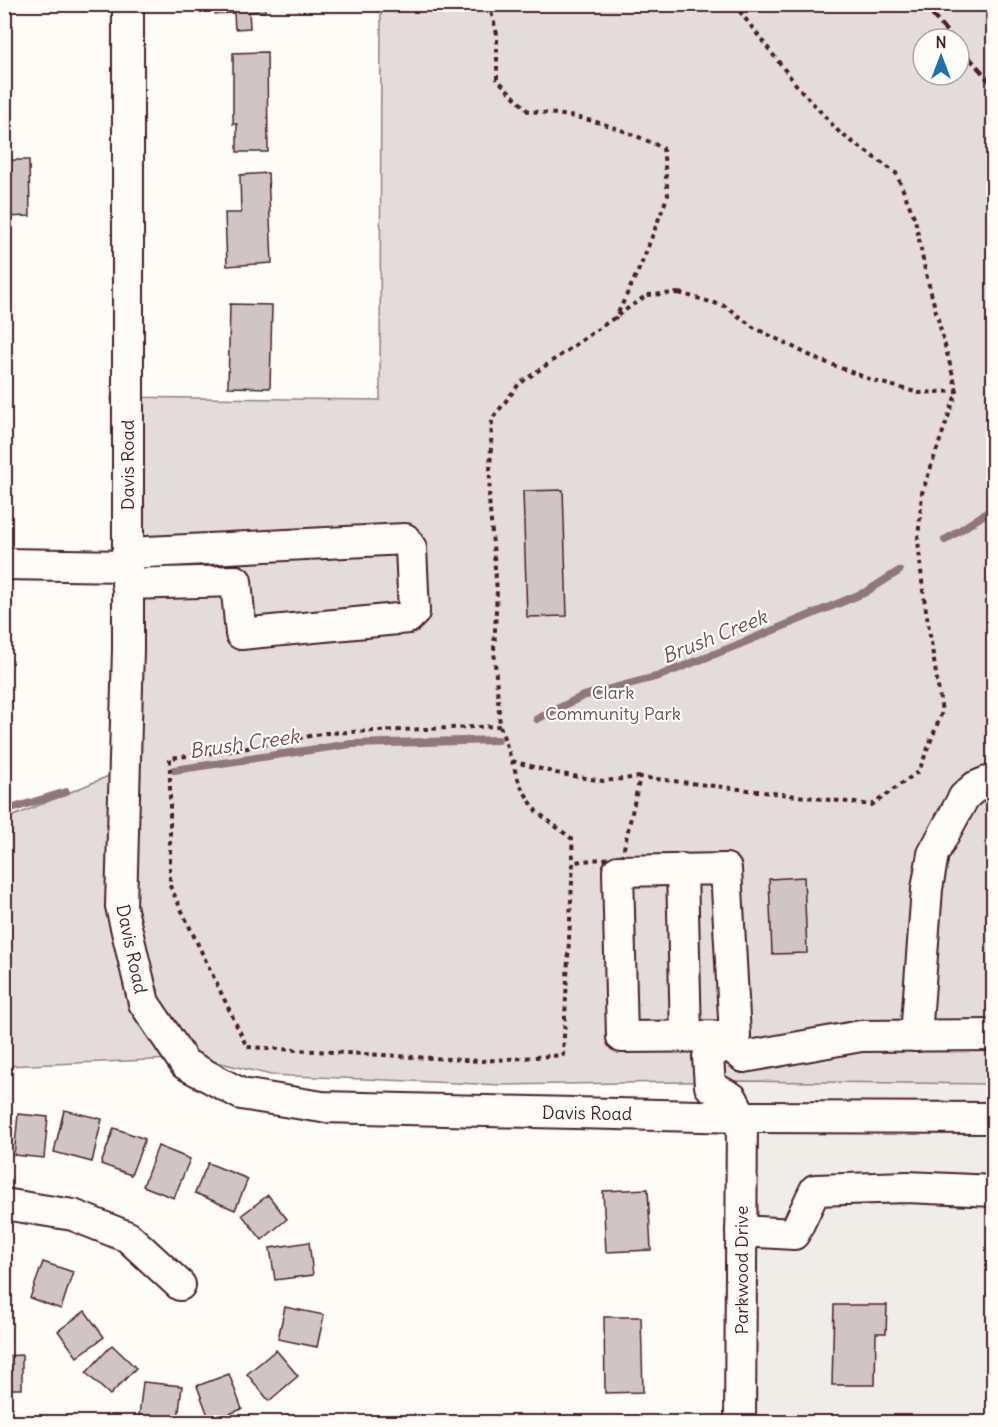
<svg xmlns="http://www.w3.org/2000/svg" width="998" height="1427" font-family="Delius,sans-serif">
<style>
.built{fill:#f0ece8}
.green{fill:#e3dcda;stroke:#967e82;stroke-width:1.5;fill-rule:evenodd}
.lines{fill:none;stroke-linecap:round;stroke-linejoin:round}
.stream{stroke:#91777b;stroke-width:8}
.building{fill:#d0c5c4;stroke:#4a1f2b;stroke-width:1.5}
.minor-casing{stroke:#4a1f2b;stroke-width:34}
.path{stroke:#4a1f2b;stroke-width:4;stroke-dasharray:4.5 4.5;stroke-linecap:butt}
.minor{stroke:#fdfcf7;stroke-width:30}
.rail{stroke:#4a1f2b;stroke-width:4.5;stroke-dasharray:9 4.5;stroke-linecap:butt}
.labels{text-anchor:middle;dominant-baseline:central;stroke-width:4.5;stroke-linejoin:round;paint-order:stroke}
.street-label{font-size:18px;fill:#4a1f2b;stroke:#fdfcf7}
.park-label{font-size:18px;fill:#704e57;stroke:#fdfcf7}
.water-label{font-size:20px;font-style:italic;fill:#73525a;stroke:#fdfcf7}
</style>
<rect width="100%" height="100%" fill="#fdfcf7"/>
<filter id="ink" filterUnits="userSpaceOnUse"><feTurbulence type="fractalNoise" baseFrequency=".0167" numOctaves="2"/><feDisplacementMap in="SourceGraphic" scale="12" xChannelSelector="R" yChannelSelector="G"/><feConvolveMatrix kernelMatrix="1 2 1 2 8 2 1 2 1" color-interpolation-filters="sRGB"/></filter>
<g filter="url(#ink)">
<polygon class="built" points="741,1081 993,1084 993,1422 742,1422"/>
<path class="green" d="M381,5h612v1079l-252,-3 -239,4 -231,-10 -72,-17 -194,8 -1,-246 107,-45v143l48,73 -38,-85 6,-340 -16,-169 269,3zM923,39h36v36h-36z"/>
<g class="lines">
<g class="stream">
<polyline points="945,540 994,508"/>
<polyline points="537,719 583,696 659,676 735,646 866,592 899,571"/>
<polyline points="174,770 351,744 498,740"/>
<polyline points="4,811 66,792"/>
</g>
</g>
<g class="building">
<polygon points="214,4 265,4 265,11 249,12 250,28 235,29 234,13 215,14"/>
<polygon points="267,52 268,152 237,152 237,124 233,124 233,53"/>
<polygon points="4,160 29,160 30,216 4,217"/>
<polygon points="268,173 272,263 227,266 225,213 241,213 240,175"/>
<polygon points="230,304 272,305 270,388 228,387"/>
<polygon points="563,490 567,616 527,617 523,491"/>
<polygon points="804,877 807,953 772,954 769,879"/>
<polygon points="64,1110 102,1119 92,1162 54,1152"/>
<polygon points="18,1114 48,1117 44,1158 14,1155"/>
<polygon points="114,1128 145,1139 131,1175 101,1164"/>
<polygon points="158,1146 190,1159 174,1198 143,1186"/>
<polygon points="208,1163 248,1179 235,1210 195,1193"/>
<polygon points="648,1189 651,1250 606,1252 603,1191"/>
<polygon points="268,1195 287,1219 262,1240 242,1215"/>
<polygon points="309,1242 313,1275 275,1280 270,1248"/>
<polygon points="43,1262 73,1272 61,1309 30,1298"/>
<polygon points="834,1305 887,1305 886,1333 876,1333 875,1385 832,1385"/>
<polygon points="285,1307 324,1315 317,1347 278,1339"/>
<polygon points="85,1311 104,1337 77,1357 58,1331"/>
<polygon points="604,1317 641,1317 643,1392 605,1393"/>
<polygon points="112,1345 136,1368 110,1395 86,1373"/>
<polygon points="276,1350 298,1376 269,1401 247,1374"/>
<polygon points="22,1355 22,1389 4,1389 4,1356"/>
<polygon points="229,1374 242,1409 210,1421 197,1386"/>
<polygon points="143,1382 182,1386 178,1420 139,1416"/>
<polygon points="883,1418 883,1422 830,1422 830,1419"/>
</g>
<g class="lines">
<defs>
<g id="minor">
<polyline points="128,4 128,649 121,906 144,1003 185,1064 241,1094 322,1107 742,1117 994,1118"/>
<polyline points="127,553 405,539 411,548 414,612 408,618 241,634 236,581 127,584"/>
<polyline points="4,564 127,566"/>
<polyline points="682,869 686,1037"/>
<polygon points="726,869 735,1036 622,1037 618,871"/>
<polyline points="726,1036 726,1043 744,1057 861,1036 994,1035"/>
<polyline points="916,1036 927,889 933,854 964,797 975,787 994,779"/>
<polyline points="726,1043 708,1057 710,1086 732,1098 742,1117 740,1422"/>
<polyline points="4,1204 73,1215 128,1237 180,1285"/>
<polyline points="741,1231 794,1234 815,1190 907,1187 994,1191"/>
</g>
</defs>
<use href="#minor" class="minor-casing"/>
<g class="path">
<path d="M489,4l8,30v45l31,32c57,5 84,13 135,37l5,47 -27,70 -26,54"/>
<polyline points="734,4 798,87 840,133 896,173 915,219 925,270 957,391"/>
<polygon points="679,293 725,306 753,327 817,359 875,381 919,393 957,391 922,493 918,539 923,591 942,712 919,771 872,805 640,777 622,857 573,862 563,1055 482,1061 247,1047 170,886 170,758 237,750 326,733 500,726 494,650 497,591 489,499 492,419 519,384 647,295"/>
<polyline points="500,726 520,785 536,811 572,839 573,862"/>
<polyline points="512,761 556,773 603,781 640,777"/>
</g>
<use href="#minor" class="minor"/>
<g class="rail">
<polyline points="923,4 953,39"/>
<polyline points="959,46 994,86"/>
</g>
</g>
</g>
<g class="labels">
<g class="street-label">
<text transform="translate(127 465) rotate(-90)">Davis Road</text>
<text transform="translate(132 949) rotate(78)">Davis Road</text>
<text transform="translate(587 1113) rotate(1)">Davis Road</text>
<text transform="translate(741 1270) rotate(-90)">Parkwood Drive</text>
</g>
<g class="park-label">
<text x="613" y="692">Clark<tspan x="613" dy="21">Community Park</tspan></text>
</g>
<g class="water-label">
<text transform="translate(714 636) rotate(-22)">Brush Creek</text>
<text transform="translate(244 743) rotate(-8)">Brush Creek</text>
</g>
</g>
<rect width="998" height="1427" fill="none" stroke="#fdfcf7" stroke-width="24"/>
<rect x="12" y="12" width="974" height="1403" fill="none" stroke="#4a1f2b" stroke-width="2" filter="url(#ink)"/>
<g transform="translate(941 57)"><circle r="28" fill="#fdfcf7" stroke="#b5a4a5" stroke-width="1.5"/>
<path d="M0-4.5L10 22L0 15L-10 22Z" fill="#1f6fb2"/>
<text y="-9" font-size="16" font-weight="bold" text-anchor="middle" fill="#4a1f2b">N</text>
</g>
</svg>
